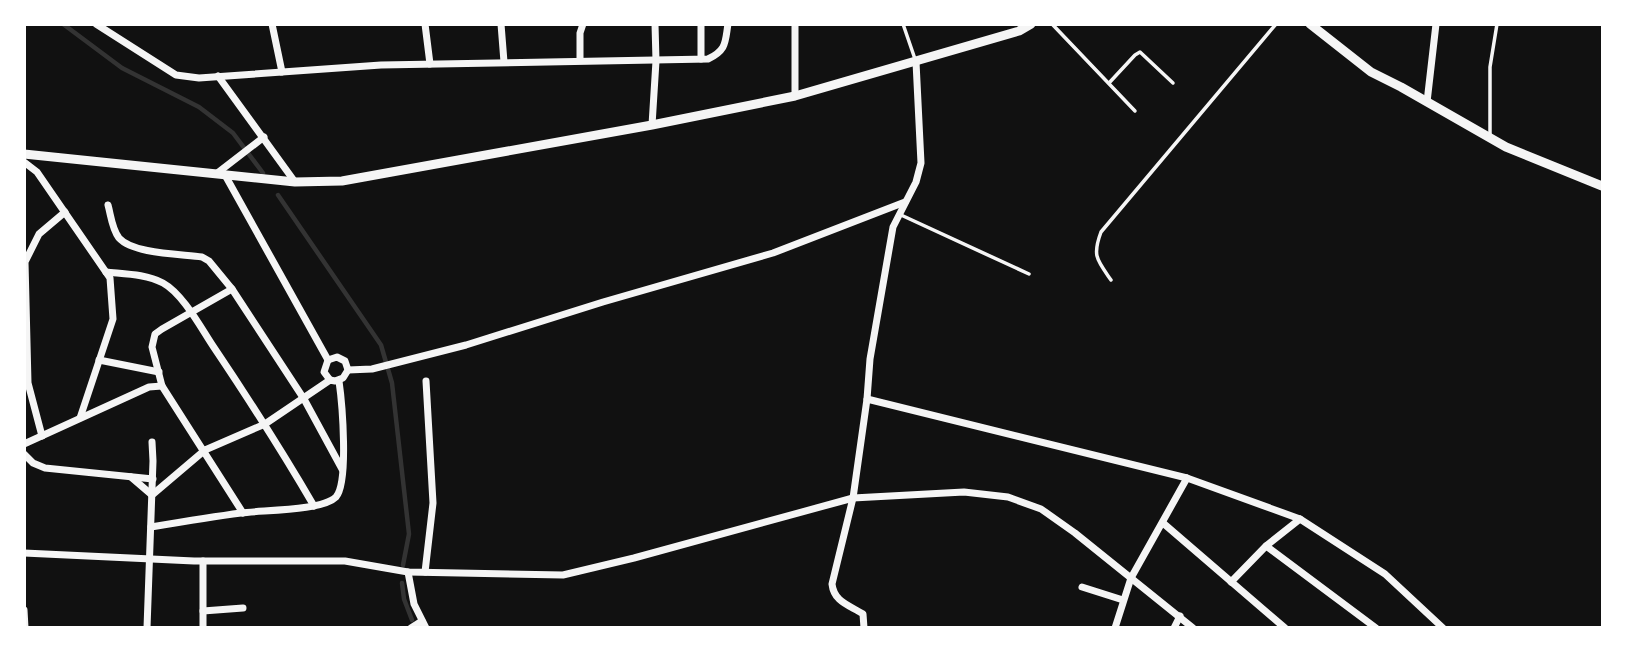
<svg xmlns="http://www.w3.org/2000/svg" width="1627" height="652" font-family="Commissioner,sans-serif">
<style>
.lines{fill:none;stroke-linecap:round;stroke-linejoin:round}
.stream{stroke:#333;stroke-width:4.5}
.service{stroke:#f5f5f5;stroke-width:3.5}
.minor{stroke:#f5f5f5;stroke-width:7}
.tertiary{stroke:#f5f5f5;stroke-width:9}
</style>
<rect width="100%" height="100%" fill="#111"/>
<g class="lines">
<g class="stream">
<polyline points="63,24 122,68 199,107 233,133 263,173"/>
<polyline points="278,195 381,345 392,383 409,534 403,565"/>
<polyline points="402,583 404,599 412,620"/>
</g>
<g class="service">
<polyline points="903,24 915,59"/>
<polyline points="1052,24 1135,111"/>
<polyline points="1109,83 1135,55 1140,52 1173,83"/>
<polyline points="1490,136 1490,67 1497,24"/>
<polyline points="901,215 1029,274"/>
<path d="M1111,280c-14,-20 -19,-24 -10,-48l175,-208"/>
</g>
<g class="minor">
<path d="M96,24l80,51 23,3 182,-13 327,-6c19,-9 17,-17 20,-35"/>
<polyline points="272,24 282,72"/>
<polyline points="425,24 430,64"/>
<polyline points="501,24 504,62"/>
<polyline points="701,59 701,24"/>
<polyline points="580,60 580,33 583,24"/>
<polyline points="218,76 295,182"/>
<polyline points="795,96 795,24"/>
<polyline points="1427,102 1436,24"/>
<polyline points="652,125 656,61 655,24"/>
<polyline points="24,162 37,172 110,278 113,319 80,418"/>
<polyline points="216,174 264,137"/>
<polyline points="225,175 328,360"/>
<path d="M108,205c3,11 4,24 11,33 14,16 62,16 83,19l7,4 23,28 72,110 38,70"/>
<path d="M106,272c19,2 40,2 57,11 20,11 38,45 50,63 35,52 69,105 101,160"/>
<polyline points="232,289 162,329 155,334 152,347 162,386 243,513"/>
<polyline points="99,360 159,372"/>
<polyline points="328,360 324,372 330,380"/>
<polyline points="348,370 372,369 466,345 603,302 773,253 905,202"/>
<polyline points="867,399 1187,478 1300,519 1385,574 1443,628"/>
<polyline points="42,436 28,383 25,262 39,234 65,212"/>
<polyline points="24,444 149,387 162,386"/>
<polyline points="24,454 33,463 45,468 153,479"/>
<polyline points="131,477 152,495 205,450 265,424 330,380 335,381 343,378 348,370 345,361 337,357 328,360"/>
<polyline points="1163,523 1285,628"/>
<path d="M151,527c30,-5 60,-10 90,-14 21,-3 81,-2 95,-16 13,-15 6,-95 3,-116"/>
<polyline points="1266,546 1376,628"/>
<polyline points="24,553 194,561 345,561 408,572 563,575 634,558 853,498 964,492 1008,497 1041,509 1075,533 1193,628"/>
<polyline points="408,572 414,604 426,628"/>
<polyline points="425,572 433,503 426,381"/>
<polyline points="1231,582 1266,546 1300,519"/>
<polyline points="1082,587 1123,600"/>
<polyline points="24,610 25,628"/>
<polyline points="203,611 243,608"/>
<polyline points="147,628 153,461 152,442"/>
<polyline points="203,628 203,561"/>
<polyline points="411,628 422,621"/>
<path d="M864,628l-1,-14c-14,-9 -29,-12 -31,-30l21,-86 14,-99 3,-40 23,-132 23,-45 5,-19 -5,-101"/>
<polyline points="1115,628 1131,578 1187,478"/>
<polyline points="1174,628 1180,616"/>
</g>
<g class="tertiary">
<polyline points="1310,24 1371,72 1401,87 1506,147 1602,186"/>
<polyline points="24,154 295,182 342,181 652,125 795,96 1019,31 1031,24"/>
</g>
</g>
<rect width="1627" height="652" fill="none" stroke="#ffffff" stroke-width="52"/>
</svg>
